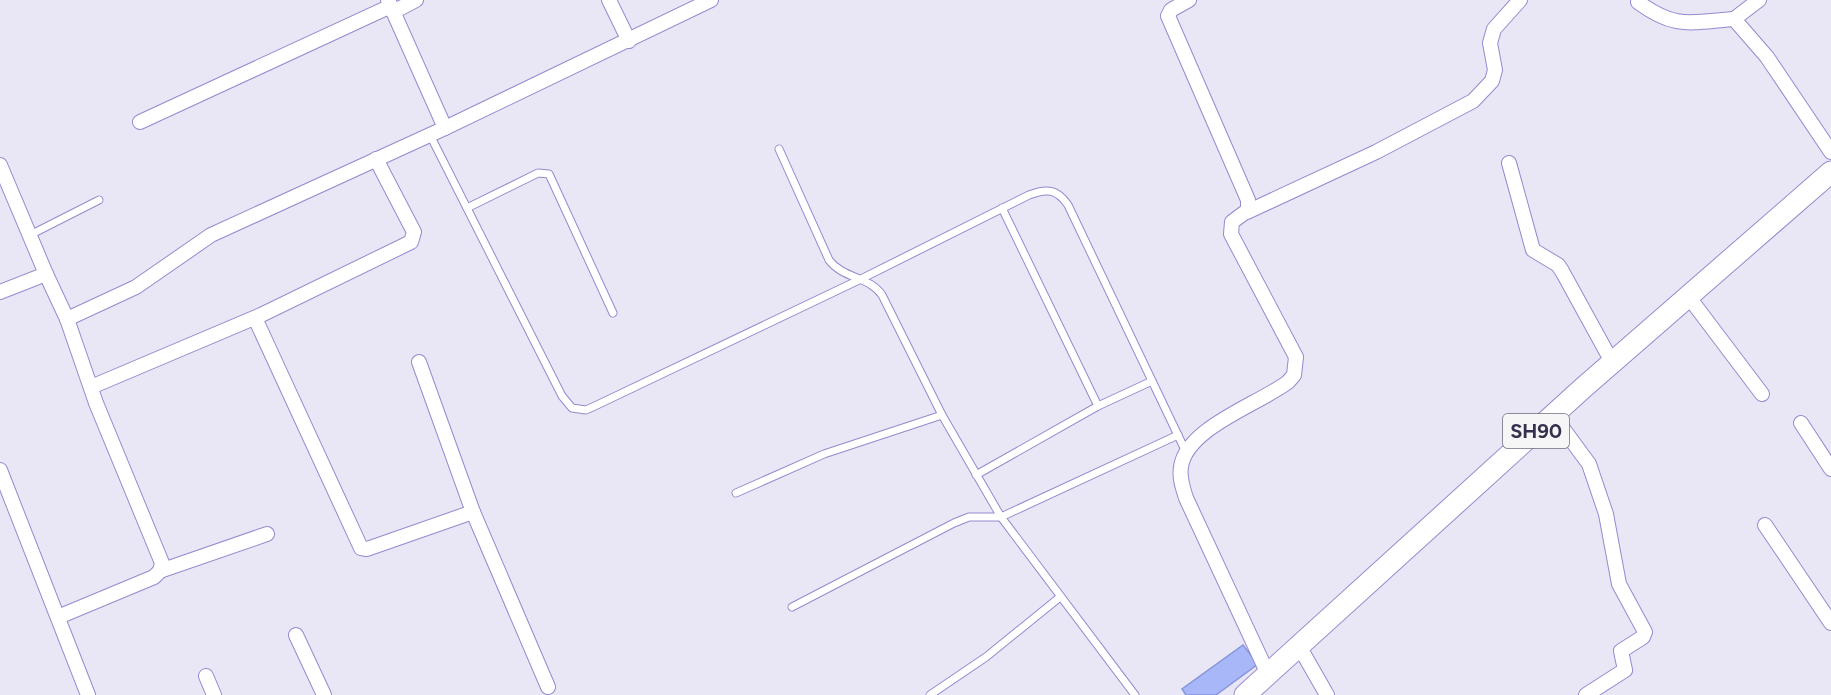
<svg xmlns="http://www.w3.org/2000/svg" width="1831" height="695" font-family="Figtree,sans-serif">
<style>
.building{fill:#a8b7f7;stroke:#8796dc;stroke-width:1.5}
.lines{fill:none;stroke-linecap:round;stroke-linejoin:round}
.service-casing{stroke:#9988cf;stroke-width:9}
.minor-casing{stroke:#9988cf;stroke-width:16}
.primary-casing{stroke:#9988cf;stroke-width:23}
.service{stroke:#fff;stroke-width:7}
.minor{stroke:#fff;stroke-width:14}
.primary{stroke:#fff;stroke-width:21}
.labels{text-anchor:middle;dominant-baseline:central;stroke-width:4.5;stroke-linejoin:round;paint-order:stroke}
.shield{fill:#f6f6f6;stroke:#706b80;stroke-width:1.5}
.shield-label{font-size:20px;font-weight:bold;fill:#362f4d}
</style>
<rect width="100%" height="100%" fill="#e9e6f6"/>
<polygon class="building" points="1243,645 1258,664 1216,695 1186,695 1182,689"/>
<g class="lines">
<defs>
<g id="service">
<path d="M430,135l132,261 10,12 14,2 11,-5 264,-126 168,-84c18,-7 28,-6 39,10l118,247"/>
<path d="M779,149l50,111c14,19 40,16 53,35l60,120 59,102 134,178"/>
<polyline points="467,208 538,173 549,174 613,313"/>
<polyline points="1002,208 1098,406"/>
<polyline points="30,235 99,200"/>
<polyline points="976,475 1098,406 1152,381"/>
<polyline points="736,493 824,454 942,415"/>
<polyline points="792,607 954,523 969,517 1001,517 1178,435"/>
<polyline points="930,695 986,657 1060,597"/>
</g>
<g id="minor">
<polyline points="388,0 445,128"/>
<polyline points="609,0 629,41"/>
<path d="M1189,0l-18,10 -3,6 80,184v10l-16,12 -1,12 65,123 -2,18 -6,7c-29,22 -102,46 -107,85 -2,11 2,21 5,31l82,176"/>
<path d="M1638,2c38,28 53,20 96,17l33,38 64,95"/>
<polyline points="393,12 416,0"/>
<polyline points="1734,19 1759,0"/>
<polyline points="140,122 391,6"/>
<polyline points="1509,163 1533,250 1558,265 1562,271 1612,362"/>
<polyline points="0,165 46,274"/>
<polyline points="1247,212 1376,152 1473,101 1492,81 1495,70 1490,43 1494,29 1520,0"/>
<polyline points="0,292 46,274 67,319 136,287 211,235 445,128 711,0"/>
<polyline points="1688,296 1762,394"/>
<polyline points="255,318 361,548 367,549 473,512"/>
<polyline points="419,362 473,512 548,687"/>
<polyline points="91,387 261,315 411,242 414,232 376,159"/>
<polyline points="1553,415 1589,464 1606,514 1619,584 1645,632 1643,637 1621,651 1625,670 1586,695"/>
<polyline points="1801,423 1831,469"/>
<polyline points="0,470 88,695"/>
<polyline points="1765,525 1831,623"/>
<polyline points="160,571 267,534"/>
<polyline points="58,617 154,577 160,571 162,563 96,403 67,319"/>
<polyline points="296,635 324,695"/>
<polyline points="1299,646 1327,695"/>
<polyline points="206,676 214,695"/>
</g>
<polyline id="primary" points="1245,695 1583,388 1831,172"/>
</defs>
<use href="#service" class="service-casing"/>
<use href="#minor" class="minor-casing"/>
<use href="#primary" class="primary-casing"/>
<use href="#service" class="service"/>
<use href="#minor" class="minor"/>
<use href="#primary" class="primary"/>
</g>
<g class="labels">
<rect class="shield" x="1503" y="414" width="66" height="34" rx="4.5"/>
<g class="shield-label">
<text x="1536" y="431">SH90</text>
</g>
</g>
</svg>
